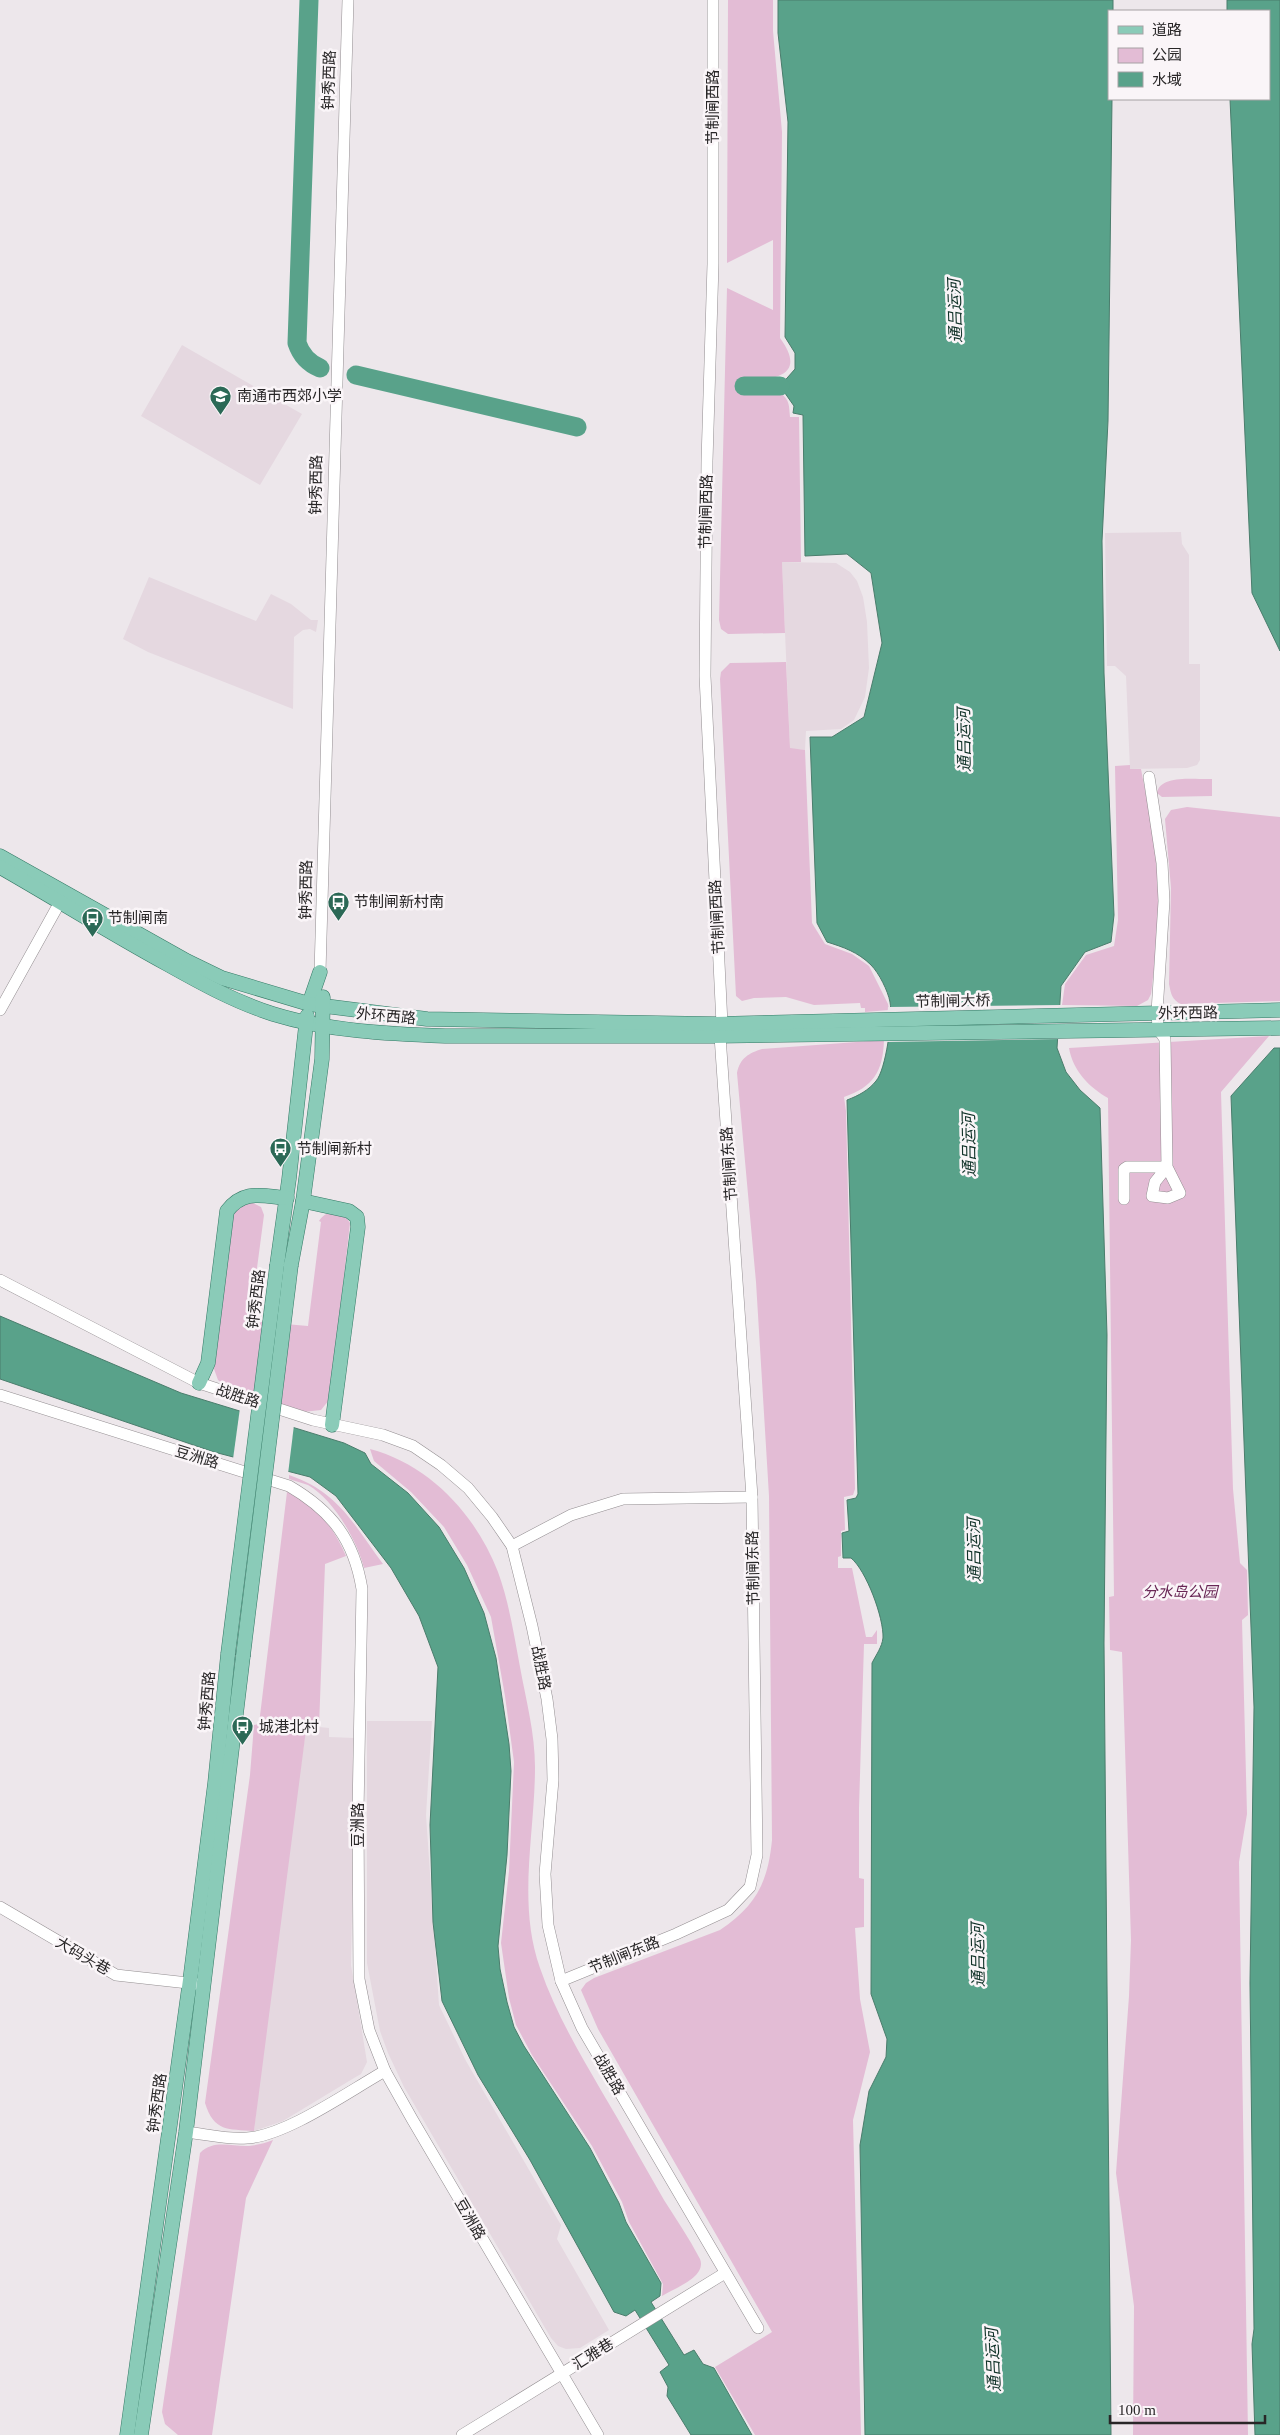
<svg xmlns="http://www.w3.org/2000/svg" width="1280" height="2435" font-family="'Times New Roman','Noto Sans SC',serif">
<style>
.built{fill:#e5d8e0}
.green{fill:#e3bcd5}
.water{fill:#59a28a;stroke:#4a7d6c}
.pier{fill:#ede7eb}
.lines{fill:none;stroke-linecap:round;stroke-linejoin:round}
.river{stroke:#59a28a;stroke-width:19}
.minor-casing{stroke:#938e91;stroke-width:12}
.major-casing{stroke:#357a66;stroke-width:15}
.minor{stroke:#fff;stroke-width:11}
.major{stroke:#8acbb8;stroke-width:14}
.major-bridge-casing{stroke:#357a66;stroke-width:15;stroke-linecap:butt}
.major-bridge{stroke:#8acbb8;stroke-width:14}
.labels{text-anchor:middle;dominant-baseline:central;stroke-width:5;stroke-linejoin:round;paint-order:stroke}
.street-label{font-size:15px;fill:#282627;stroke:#faf5f8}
.poi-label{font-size:15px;fill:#282627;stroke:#faf5f8;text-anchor:start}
.park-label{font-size:15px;font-style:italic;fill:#692756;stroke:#faf5f8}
.water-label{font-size:16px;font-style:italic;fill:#103228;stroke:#faf5f8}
</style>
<rect width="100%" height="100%" fill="#ede7eb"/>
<g class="built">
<polygon points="182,345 302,414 260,485 141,416"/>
<polygon points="1181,532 1182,544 1189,555 1189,664 1200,664 1200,760 1197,765 1187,768 1130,769 1126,676 1115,666 1107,666 1105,533"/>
<polygon points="782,562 836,563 850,572 857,581 863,597 867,622 869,668 865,697 854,720 841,729 806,731 805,750 790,749"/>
<polygon points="149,577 256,621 271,594 291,604 311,620 318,620 316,632 310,629 303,630 294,637 293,709 148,652 123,639"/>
<polygon points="367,1721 432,1721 426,1815 439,2005 466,2061 561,2225 557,2239 609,2330 580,2348 566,2349 558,2346 551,2338 404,2087 388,2053 380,2031 367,1963"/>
<polygon points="319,1727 329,1728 329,1737 355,1738 351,1965 367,2062 361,2074 354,2078 283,2121 254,2131 277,1927 306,1730"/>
</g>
<g class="green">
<path d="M728,0h45v31l9,101 -2,206c29,40 -9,41 -40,44l-1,6 41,5c10,6 9,14 10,24h9l2,145h-19l3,71 -57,1 -7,-5 -2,-9 8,-332 46,22v-70l-46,23z"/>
<polygon points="786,662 790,748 805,750 812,923 825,944 852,954 869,966 888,1004 889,1010 865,1012 865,1008 861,1008 860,1003 814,1005 786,997 754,998 742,1001 736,996 720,679 721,672 730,663"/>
<polygon points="1130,765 1130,769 1141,769 1156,848 1158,890 1158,936 1151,994 1148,1000 1137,1006 1062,1005 1065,984 1086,955 1114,946 1118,920 1115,766"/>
<path d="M1212,779v17l-50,1 -5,-4c3,-19 40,-13 55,-14z"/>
<path d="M1187,807l93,10v184l-99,3c-9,-4 -10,-10 -12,-20l2,-96 -6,-69 6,-9z"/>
<path d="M1269,1036l-48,56 12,397 7,74 7,7 1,45 -6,5 5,194 -8,48 9,573h-115l1,-129 -18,-133 13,-177 2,-56 -9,-288 -12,-2 -1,-53 5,-1 -6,-498c-19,-11 -35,-27 -39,-50z"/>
<path d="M884,1040c-1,32 -11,47 -40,57l2,14 9,378 -2,6 -9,2 1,33 -4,1v25l-3,1v11h14l14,69h6l5,-7v14h-13l-5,164v70l5,1v48l-9,1 5,71 10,53 -17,68 8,315h-106l-40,-68 57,-35 -174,-303 -17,-39 5,-7 8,-5 126,-48c36,-24 48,-48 52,-90l-3,-344 -13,-214 -19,-209c3,-15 12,-20 25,-24z"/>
<path d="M251,1202l10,5 3,8 -14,106 58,5 13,-104 -2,-1c8,-13 24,-10 31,2l-19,170 -2,7 -8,10 -18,2 -79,-27 -6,-5 -4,-11 19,-154 9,-11z"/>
<path d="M370,1449c60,16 106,66 128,123 11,30 16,63 22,95 6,33 15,66 15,100 0,67 -18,136 5,201 15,44 39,84 62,124 21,35 41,72 62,108 12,19 25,38 36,59 7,18 -25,29 -38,37l1,-12 -34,-62 -7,-20 -30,-56 -60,-91 -16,-30 -7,-27 -8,-55 8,-72 5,-109 -9,-66 -14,-79 -24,-52 -23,-38 -33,-35 -37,-31z"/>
<path d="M289,1475c50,17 65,50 94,89l-19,4c-7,-28 -31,-69 -56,-83 -6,-2 -13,-4 -19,-6z"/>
<path d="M287,1492c28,9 48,38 59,64l-21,8 -6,163 -13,3 -52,401c-26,-2 -40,1 -49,-28l45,-328 4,-50 5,-1z"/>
<path d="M273,2140l-27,58 -34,237h-34l-13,-11 -3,-12 38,-259c14,-14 32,-6 49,-7 9,-1 16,-3 24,-6z"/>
</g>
<g class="water">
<path d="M778,0h335v11h-4v88h3l-4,322 -6,120 2,132 10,242 -3,27 -26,10 -24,34 -4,62 9,24 14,18 20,18 7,227 -3,308 7,792h-246l-5,-290 9,-54 17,-34 1,-18 -16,-45 1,-331c4,-8 10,-16 11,-25 1,-20 -17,-68 -32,-80h-8l-1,-25 7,-2 -2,-31 9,-2 2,-4 -11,-394c11,-4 22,-10 29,-19 10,-11 17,-64 14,-79 -2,-11 -11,-29 -19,-37 -13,-13 -28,-18 -44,-23l-10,-19 -7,-186h22l32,-20 18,-74 -11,-70 -24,-19 -42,2 -2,-141 -10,-2 1,-7 -14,-20 15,-17v-16l-10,-16 3,-215 -10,-89z"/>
<polygon points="1227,0 1280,0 1280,651 1252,593 1230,99 1269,99 1269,11 1227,11"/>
<polygon points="1274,1048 1280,1048 1280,2435 1255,2435 1252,2344 1254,2329 1250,1983 1254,1707 1231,1096"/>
<polygon points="0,1316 181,1393 344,1443 365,1453 371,1464 408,1493 439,1527 464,1568 484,1613 496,1658 509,1744 511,1771 507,1855 498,1946 500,1969 507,2002 514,2027 524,2046 590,2148 619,2203 626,2222 661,2283 660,2296 651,2302 684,2355 694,2350 703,2364 714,2368 752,2435 691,2435 667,2396 668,2387 660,2372 669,2365 635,2310 626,2316 614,2312 530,2160 478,2075 442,2001 433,1922 430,1825 438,1667 419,1616 391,1568 336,1496 310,1477 214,1452 0,1379"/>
</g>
<g class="pier">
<polygon points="1062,1005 1060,1039 885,1042 888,1007"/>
<polygon points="240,1408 294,1425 288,1474 233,1459"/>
</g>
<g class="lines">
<g class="river">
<path d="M309,0l-12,343c4,12 11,20 23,25"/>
<polyline points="356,375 577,427"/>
<polyline points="744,386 780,386"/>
</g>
<defs>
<g id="minor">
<polyline points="713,0 713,264 707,461 705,676 722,1024"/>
<polyline points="320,972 348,0"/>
<polyline points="0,1010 60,902"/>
<polyline points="1124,1199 1124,1169 1127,1167 1167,1167 1180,1193 1168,1198 1152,1196 1155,1182 1167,1167 1165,1039 1158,1029 1157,1012 1164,901 1162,863 1149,777"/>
<polyline points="0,1280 199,1383 313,1420 383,1435 413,1446 441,1465 468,1488 492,1517 512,1546 532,1626 547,1699 552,1739 553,1780 545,1874 548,1925 561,1981 582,2028 758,2328"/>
<path d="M0,1395l289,91c43,25 65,54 73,103l-4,224 1,166 10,51 16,41 27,48 186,316"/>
<polyline points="512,1546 571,1515 623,1499 752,1497"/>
<polyline points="0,1907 116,1975 197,1984"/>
<polyline points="561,1981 676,1934 728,1910 750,1887 757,1855 752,1497 720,1036"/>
<path d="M186,2132c19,2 41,8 61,6 39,-2 102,-47 138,-67"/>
<polyline points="462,2435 725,2273"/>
</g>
<g id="major">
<polyline points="0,856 187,961 222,978 309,1004 320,972"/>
<path d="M0,867c56,32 110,66 167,97 34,19 68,38 106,50 55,17 115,20 172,22h270l565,-8"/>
<polyline points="309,1004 427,1019 715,1024 1280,1010"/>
<polyline points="303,1201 349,1211 357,1217 358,1227 332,1425"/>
<polyline points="277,1265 289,1179 307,1016"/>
<polyline points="291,1265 303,1201 322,1059 323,997"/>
<path d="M199,1383l9,-20 19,-152c17,-22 35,-15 60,-13"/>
<polyline points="127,2435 191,1973 215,1783 228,1654"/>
<polyline points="141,2435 186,2132 243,1656"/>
</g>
</defs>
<use href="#minor" class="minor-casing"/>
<use href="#major" class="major-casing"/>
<use href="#minor" class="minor"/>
<use href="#major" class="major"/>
<defs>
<g id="major-bridge">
<polyline points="228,1654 277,1265"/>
<polyline points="243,1656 291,1265"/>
</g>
</defs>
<use href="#major-bridge" class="major-bridge-casing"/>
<use href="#major-bridge" class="major-bridge"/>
</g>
<defs>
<symbol id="school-pin" viewBox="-11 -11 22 30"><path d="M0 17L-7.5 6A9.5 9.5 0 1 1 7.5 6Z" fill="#2b6956" stroke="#faf5f8"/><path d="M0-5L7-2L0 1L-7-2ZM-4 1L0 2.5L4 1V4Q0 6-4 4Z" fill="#fff"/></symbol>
<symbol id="bus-pin" viewBox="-11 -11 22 30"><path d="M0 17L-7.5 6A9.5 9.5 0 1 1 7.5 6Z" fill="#2b6956" stroke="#faf5f8"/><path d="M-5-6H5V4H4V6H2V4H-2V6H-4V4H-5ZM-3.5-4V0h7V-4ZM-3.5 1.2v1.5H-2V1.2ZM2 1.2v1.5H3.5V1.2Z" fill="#fff"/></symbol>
</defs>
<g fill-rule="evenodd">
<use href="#school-pin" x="208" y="384" width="25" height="34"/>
<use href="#bus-pin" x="326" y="890" width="25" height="34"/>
<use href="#bus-pin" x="80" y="906" width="25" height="34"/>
<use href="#bus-pin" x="268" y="1136" width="25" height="34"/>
<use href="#bus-pin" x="230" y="1714" width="25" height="34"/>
</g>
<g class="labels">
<g class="street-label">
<text transform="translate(329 80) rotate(-88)">钟秀西路</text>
<text transform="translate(713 107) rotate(-90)">节制闸西路</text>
<text transform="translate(316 485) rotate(-89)">钟秀西路</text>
<text transform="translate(706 512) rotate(-89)">节制闸西路</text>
<text transform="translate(306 890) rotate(-89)">钟秀西路</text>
<text transform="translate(717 917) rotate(-93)">节制闸西路</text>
<text transform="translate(953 1001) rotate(-1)">节制闸大桥</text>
<text transform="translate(1188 1013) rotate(-1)">外环西路</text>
<text transform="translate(386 1016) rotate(5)">外环西路</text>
<text transform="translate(729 1164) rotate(-94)">节制闸东路</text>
<text transform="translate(256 1299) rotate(-83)">钟秀西路</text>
<text transform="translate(238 1396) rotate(18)">战胜路</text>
<text transform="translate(197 1457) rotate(17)">豆洲路</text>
<text transform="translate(753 1568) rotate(-91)">节制闸东路</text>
<text transform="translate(541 1668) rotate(79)">战胜路</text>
<text transform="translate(207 1701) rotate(-85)">钟秀西路</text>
<text transform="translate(358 1825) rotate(-90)">豆洲路</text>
<text transform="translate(624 1955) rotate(-22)">节制闸东路</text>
<text transform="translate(83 1956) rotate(30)">大码头巷</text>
<text transform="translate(609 2074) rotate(60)">战胜路</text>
<text transform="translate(157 2103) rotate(-82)">钟秀西路</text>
<text transform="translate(470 2219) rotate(60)">豆洲路</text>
<text transform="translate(593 2354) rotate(-32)">汇雅巷</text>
</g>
<g class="poi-label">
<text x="237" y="396">南通市西郊小学</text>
<text x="354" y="902">节制闸新村南</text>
<text x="108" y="918">节制闸南</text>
<text x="297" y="1149">节制闸新村</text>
<text x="259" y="1727">城港北村</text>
</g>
<g class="park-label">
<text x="1180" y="1592">分水岛公园</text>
</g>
<g class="water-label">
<text transform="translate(955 311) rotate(-92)">通吕运河</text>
<text transform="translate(964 740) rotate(-91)">通吕运河</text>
<text transform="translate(969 1145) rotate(-91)">通吕运河</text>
<text transform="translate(974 1550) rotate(-91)">通吕运河</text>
<text transform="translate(978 1955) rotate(-91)">通吕运河</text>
<text transform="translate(993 2360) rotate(-93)">通吕运河</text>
</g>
</g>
<rect x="1108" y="10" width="162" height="90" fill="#faf5f8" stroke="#a6a2a4"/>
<rect x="1118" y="26" width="25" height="8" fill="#8acbb8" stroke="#a6a2a4"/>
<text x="1152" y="35" font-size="15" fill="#282627">道路</text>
<rect x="1118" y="48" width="25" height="15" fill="#e3bcd5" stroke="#a6a2a4"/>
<text x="1152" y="60" font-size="15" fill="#282627">公园</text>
<rect x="1118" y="72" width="25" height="15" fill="#59a28a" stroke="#a6a2a4"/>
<text x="1152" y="85" font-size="15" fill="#282627">水域</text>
<path d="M1110 2415v8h155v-8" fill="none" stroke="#282627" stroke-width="2.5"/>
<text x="1118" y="2415" font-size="15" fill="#282627" stroke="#faf5f8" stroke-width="4" paint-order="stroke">100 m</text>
</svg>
